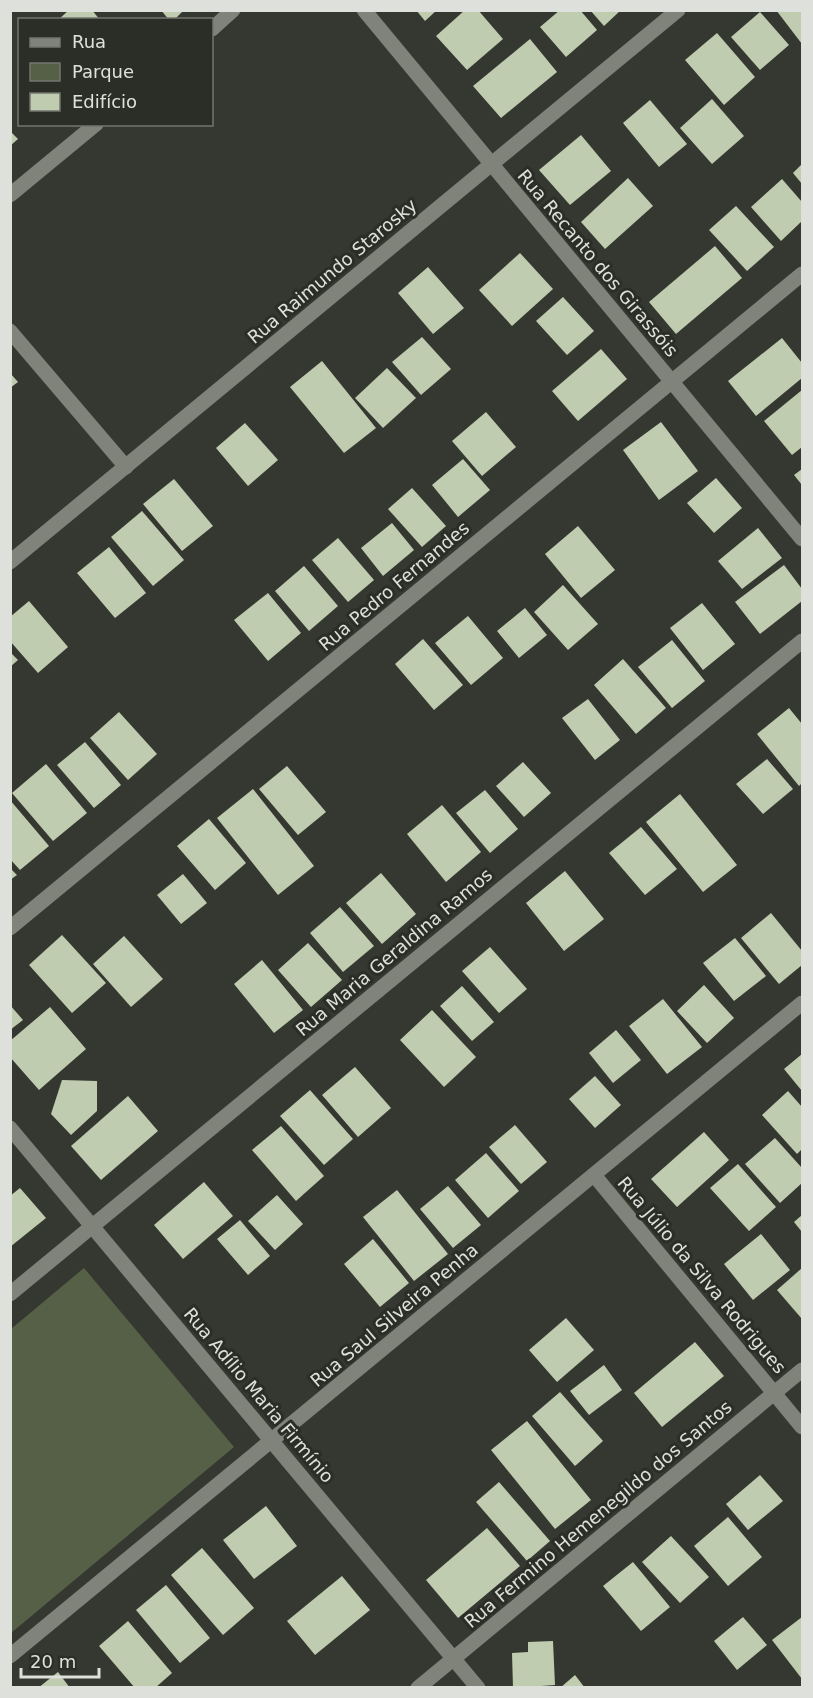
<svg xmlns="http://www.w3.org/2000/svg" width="813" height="1698" font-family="'DejaVu Sans',sans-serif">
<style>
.green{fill:#566047}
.building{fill:#c0ccaf}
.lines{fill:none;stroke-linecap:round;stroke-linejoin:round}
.minor{stroke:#7f837a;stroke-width:15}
.labels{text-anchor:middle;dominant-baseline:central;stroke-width:6;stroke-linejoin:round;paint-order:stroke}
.street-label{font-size:18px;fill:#dee0dc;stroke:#2b2e26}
</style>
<rect width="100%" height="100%" fill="#353830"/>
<polygon class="green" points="84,1268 234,1447 11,1633 11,1329"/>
<g class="building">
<polygon points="69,10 92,10 100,20 58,20"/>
<polygon points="161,10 184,10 174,20 169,20"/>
<polygon points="416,10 437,10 425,21"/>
<polygon points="465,10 478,10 503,39 467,70 436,36"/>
<polygon points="560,10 580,10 597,30 566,57 540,27"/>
<polygon points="590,10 621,10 604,26"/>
<polygon points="776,10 802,10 802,44"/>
<polygon points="760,12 789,45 760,70 731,37"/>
<polygon points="717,33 755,77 724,105 685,60"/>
<polygon points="530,39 557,72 501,118 473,86"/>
<polygon points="712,99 744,136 712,164 680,128"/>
<polygon points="650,100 687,144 659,167 623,123"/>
<polygon points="10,131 18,139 10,146"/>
<polygon points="581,135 611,171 570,205 539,170"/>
<polygon points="802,164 802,184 793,173"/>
<polygon points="628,178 653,206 605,249 581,222"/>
<polygon points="782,179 802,202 802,221 781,241 751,207"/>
<polygon points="736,206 774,247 747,271 709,230"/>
<polygon points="715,246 742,278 676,334 649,302"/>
<polygon points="520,253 553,289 512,326 479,290"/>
<polygon points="428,267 464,308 433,334 398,293"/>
<polygon points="563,297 594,331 567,355 536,321"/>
<polygon points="422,337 451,369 421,395 392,362"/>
<polygon points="782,338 802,363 802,378 756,416 728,381"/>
<polygon points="601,349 627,379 578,421 552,391"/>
<polygon points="322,361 376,428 344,453 290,387"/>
<polygon points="387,368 416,398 383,428 355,398"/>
<polygon points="10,373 18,382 10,388"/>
<polygon points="802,390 802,447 792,455 764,421"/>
<polygon points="486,412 516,447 482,476 452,441"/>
<polygon points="661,422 698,471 659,500 623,450"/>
<polygon points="245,423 278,460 248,486 216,448"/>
<polygon points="463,459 490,490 458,517 432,485"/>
<polygon points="802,469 802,485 794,475"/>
<polygon points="716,478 742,508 714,533 687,503"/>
<polygon points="174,479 213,526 182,551 143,504"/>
<polygon points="412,488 446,526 422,547 388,509"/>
<polygon points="142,511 184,560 153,586 111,537"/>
<polygon points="392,523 414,550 383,576 361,548"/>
<polygon points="578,526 615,570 581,598 545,554"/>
<polygon points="758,528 782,558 742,589 718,561"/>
<polygon points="338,538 374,580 348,602 312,560"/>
<polygon points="109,547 146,593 115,618 77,573"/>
<polygon points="784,565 802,589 802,601 760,634 735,602"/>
<polygon points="304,566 338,606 309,631 275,591"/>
<polygon points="563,585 598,624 568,650 534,612"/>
<polygon points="268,593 301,633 268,661 234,620"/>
<polygon points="29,601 68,647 38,673 10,641 10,617"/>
<polygon points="702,603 735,644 703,670 670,628"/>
<polygon points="525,608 547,635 519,658 497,631"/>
<polygon points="468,616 503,658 471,685 435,643"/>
<polygon points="423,639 463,685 434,710 395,664"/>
<polygon points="672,640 705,681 672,708 638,667"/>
<polygon points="10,652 18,660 10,667"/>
<polygon points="623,659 666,708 636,734 594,685"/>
<polygon points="588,699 620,740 595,760 562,718"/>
<polygon points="789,708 802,724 802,783 799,786 757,734"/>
<polygon points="119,712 157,754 128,780 90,738"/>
<polygon points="85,742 121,785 94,808 57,765"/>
<polygon points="767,759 793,789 763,814 736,784"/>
<polygon points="523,762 551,793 524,817 496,786"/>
<polygon points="46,764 87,813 53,841 12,793"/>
<polygon points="287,766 326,812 298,835 259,789"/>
<polygon points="253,789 314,866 278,895 217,818"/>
<polygon points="485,790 518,829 490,853 456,813"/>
<polygon points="680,794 737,865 703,892 646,822"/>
<polygon points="10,800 49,846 20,870 10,859"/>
<polygon points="442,805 481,852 446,882 407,834"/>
<polygon points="209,819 246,863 215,890 177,846"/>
<polygon points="641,827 677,869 645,895 609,853"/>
<polygon points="10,868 17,875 10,880"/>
<polygon points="565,871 604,919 564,951 526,903"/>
<polygon points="381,873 416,914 382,944 346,903"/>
<polygon points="183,874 207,903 181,924 157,895"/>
<polygon points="340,907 374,946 343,972 310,933"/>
<polygon points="771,913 802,951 802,965 779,984 741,938"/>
<polygon points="62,935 106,983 72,1013 29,965"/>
<polygon points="124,936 163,979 131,1007 93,964"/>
<polygon points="735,938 766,976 734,1001 703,963"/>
<polygon points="308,943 342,980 311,1007 278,970"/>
<polygon points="490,947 527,989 499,1013 462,971"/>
<polygon points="262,960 303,1010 274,1033 234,984"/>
<polygon points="704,985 734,1018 707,1043 677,1011"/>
<polygon points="462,986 494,1022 472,1041 440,1006"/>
<polygon points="663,999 702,1047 667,1074 629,1026"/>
<polygon points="10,1005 23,1020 10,1030"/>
<polygon points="50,1007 86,1049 39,1090 10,1057 10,1041"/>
<polygon points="432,1010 476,1057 444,1087 400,1040"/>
<polygon points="616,1030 641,1060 613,1083 589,1053"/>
<polygon points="802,1054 802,1091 784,1069"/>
<polygon points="355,1067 391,1108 358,1137 322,1095"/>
<polygon points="595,1076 621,1105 595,1128 569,1099"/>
<polygon points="62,1080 97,1081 97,1111 71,1135 51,1114"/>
<polygon points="310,1090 353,1139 324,1165 280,1116"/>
<polygon points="788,1091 802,1107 802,1149 797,1154 762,1115"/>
<polygon points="128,1096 158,1131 101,1180 71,1146"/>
<polygon points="515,1125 547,1162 521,1184 489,1147"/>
<polygon points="281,1126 324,1176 296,1201 252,1150"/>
<polygon points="704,1132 729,1160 677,1207 651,1179"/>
<polygon points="775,1138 802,1168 802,1183 780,1203 745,1164"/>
<polygon points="486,1153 519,1191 488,1218 455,1180"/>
<polygon points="738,1164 776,1207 749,1231 710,1188"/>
<polygon points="204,1182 233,1216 183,1259 154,1225"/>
<polygon points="448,1186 481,1225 453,1248 420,1209"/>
<polygon points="20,1188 46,1218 10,1247 10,1196"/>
<polygon points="397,1190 448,1254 414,1281 363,1217"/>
<polygon points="277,1195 303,1224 275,1250 248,1221"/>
<polygon points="802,1215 802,1232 794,1222"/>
<polygon points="240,1220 270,1256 248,1275 217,1239"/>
<polygon points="761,1234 790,1270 753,1300 724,1264"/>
<polygon points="373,1239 409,1283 380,1307 344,1264"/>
<polygon points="802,1268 802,1319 777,1290"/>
<polygon points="566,1318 594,1350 557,1382 529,1350"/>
<polygon points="695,1342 724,1376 662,1427 634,1393"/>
<polygon points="604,1365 622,1390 589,1415 570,1391"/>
<polygon points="560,1392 603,1441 575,1466 532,1416"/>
<polygon points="527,1421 591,1500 555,1529 491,1450"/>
<polygon points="760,1475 783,1501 748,1530 726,1504"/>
<polygon points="499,1482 550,1541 527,1561 476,1502"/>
<polygon points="266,1506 297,1546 254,1579 223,1540"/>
<polygon points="728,1517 762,1557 728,1586 694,1546"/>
<polygon points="487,1528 520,1566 458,1618 426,1580"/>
<polygon points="671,1536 709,1577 680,1603 642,1562"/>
<polygon points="202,1548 254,1608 223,1635 171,1575"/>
<polygon points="633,1562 670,1607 641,1631 603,1586"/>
<polygon points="342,1576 370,1610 315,1655 287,1621"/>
<polygon points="166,1585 210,1638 180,1663 136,1610"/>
<polygon points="743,1617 767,1645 737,1670 714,1641"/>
<polygon points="802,1617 802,1679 772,1640"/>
<polygon points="128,1621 172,1673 155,1688 135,1688 99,1646"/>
<polygon points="553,1641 555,1685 513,1688 512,1653 528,1652 528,1642"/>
<polygon points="58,1672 70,1688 38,1688"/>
<polygon points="575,1675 585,1688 560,1688"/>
</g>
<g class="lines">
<g class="minor">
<polyline points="364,10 802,539"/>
<polyline points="212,29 233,10"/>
<polyline points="10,195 96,124"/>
<polyline points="10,331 126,467"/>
<polyline points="10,562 678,10"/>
<polyline points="10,928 802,274"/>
<polyline points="10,1128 478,1688"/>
<polyline points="594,1175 802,1427"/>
<polyline points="10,1294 802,641"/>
<polyline points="10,1656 802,1003"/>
<polyline points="418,1688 802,1370"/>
</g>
</g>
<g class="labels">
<g class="street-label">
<text transform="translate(598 263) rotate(50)">Rua Recanto dos Girassóis</text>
<text transform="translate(332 271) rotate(-40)">Rua Raimundo Starosky</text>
<text transform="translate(394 586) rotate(-40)">Rua Pedro Fernandes</text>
<text transform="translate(394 952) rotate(-40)">Rua Maria Geraldina Ramos</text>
<text transform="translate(702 1275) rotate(50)">Rua Júlio da Silva Rodrigues</text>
<text transform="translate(394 1315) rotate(-40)">Rua Saul Silveira Penha</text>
<text transform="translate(259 1395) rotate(50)">Rua Adílio Maria Firmínio</text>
<text transform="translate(598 1514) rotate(-40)">Rua Fermino Hemenegildo dos Santos</text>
</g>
</g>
<rect width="813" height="1698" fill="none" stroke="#dee0dc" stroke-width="24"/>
<rect x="18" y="18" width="195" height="108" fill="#2b2e26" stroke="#73756f" stroke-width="1.5"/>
<rect x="30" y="38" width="30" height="9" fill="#7f837a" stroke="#73756f" stroke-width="1.5"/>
<text x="72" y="48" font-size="18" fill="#dee0dc">Rua</text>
<rect x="30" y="63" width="30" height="18" fill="#566047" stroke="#73756f" stroke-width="1.5"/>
<text x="72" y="78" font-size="18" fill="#dee0dc">Parque</text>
<rect x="30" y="93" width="30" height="18" fill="#c0ccaf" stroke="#73756f" stroke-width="1.5"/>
<text x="72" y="108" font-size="18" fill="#dee0dc">Edifício</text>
<path d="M21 1668v9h78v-9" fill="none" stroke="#dee0dc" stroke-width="3"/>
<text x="30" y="1668" font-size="18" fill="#dee0dc" stroke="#2b2e26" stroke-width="4.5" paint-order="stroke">20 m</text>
</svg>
